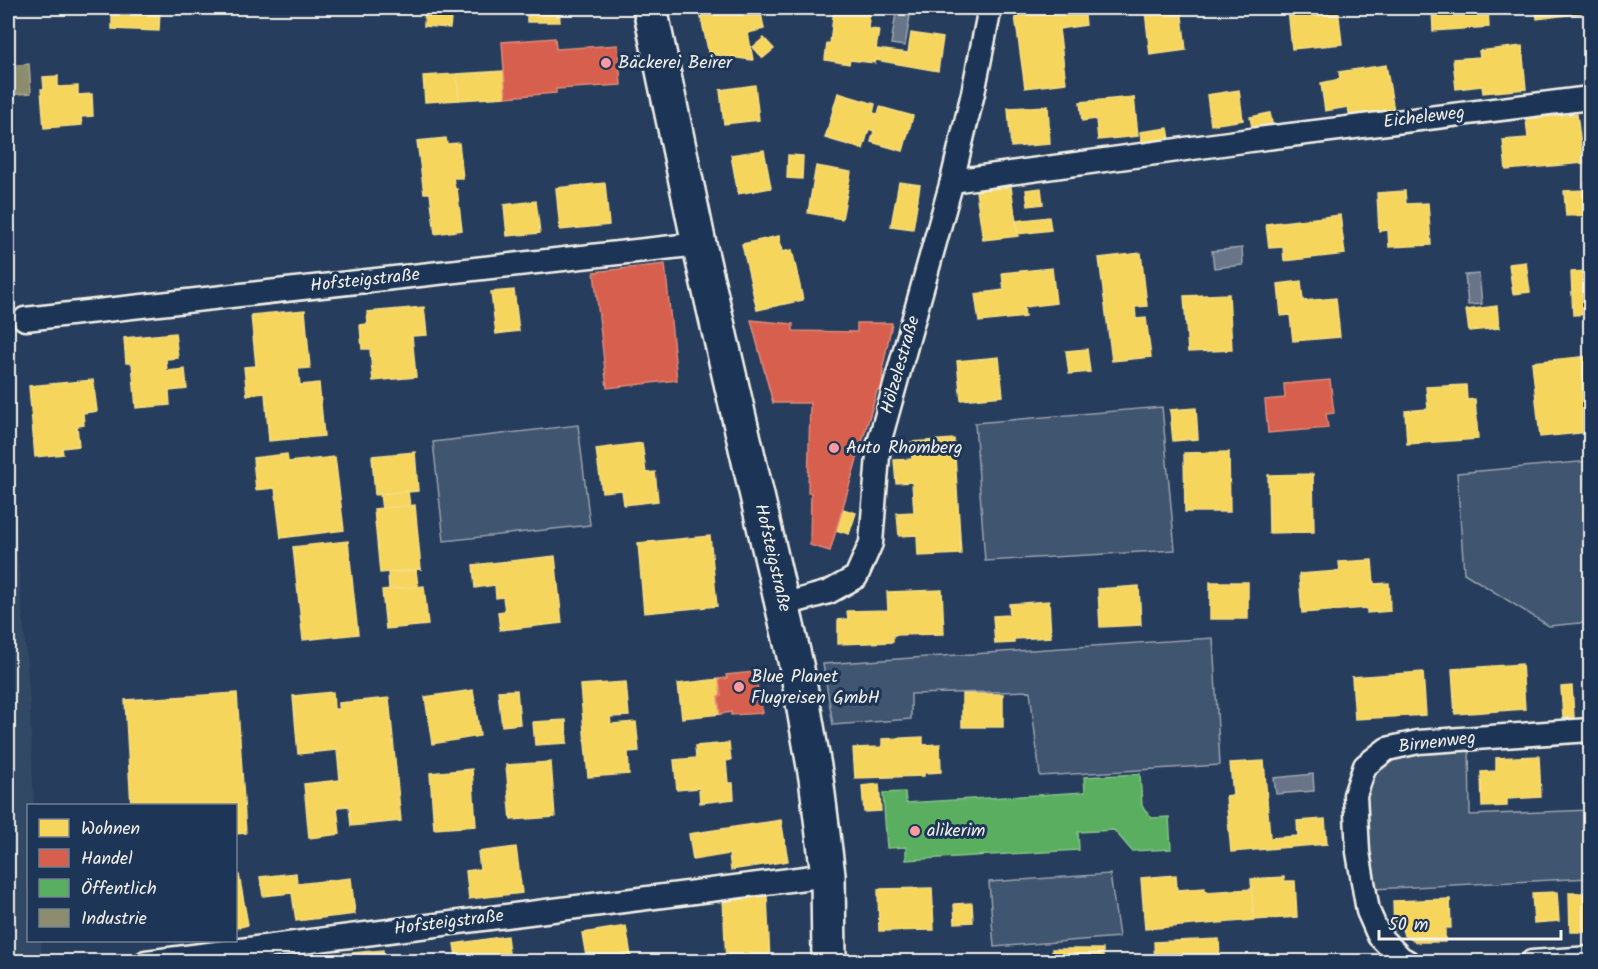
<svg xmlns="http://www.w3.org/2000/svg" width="1598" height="969" font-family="Kalam,sans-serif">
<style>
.built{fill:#334966}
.green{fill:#40546f;stroke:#9aa2ac;stroke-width:1.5}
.water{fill:#677588;stroke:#9fa7ae;stroke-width:1.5}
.homes{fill:#f6d55c;stroke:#f5dd86;stroke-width:1.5}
.shops{fill:#d6604d;stroke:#df8c7c;stroke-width:1.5}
.public{fill:#5aae61;stroke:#88c28a;stroke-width:1.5}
.industry{fill:#8c8c6e;stroke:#abaa93;stroke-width:1.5}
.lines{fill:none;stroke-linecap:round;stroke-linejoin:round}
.minor-casing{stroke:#f4f1e8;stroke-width:27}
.primary-casing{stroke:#f4f1e8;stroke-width:38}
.minor{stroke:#1d3557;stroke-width:22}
.primary{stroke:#1d3557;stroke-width:33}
.poi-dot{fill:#ff9aa2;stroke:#1d3557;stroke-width:2}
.labels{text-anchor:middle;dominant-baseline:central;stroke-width:6;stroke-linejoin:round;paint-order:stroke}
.poi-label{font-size:18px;fill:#f4f1e8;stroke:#1d3557;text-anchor:start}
.street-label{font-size:18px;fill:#f4f1e8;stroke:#1d3557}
</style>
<rect width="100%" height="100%" fill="#263d5d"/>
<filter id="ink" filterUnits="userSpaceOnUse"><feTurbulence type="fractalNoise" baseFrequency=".0167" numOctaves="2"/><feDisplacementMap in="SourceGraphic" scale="12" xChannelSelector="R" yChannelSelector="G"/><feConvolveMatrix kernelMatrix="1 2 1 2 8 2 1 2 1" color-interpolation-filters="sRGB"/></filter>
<g filter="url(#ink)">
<polygon class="built" points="8,443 29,690 34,805 28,806 28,940 41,941 42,961 8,961"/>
<g class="green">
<polygon points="1162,407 1175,550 985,561 975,423"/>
<polygon points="578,425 590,525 444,541 433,442"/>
<polygon points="1590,461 1590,622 1549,626 1464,573 1457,473"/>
<polygon points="1213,638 1220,765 1040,776 1030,691 911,694 911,719 833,725 823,664"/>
<polygon points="1469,745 1470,815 1590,810 1590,878 1373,889 1363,825 1364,787 1381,764 1404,751"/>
<polygon points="1110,874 1119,937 994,947 989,882"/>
</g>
<g class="water">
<polygon points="896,13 910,16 905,46 891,44"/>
<polygon points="1242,248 1243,265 1214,268 1212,251"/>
<polygon points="1479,274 1482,304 1468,305 1465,275"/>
<polygon points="1313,774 1314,791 1276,794 1274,778"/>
</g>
<g class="homes">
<polygon points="112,8 160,8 159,31 112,29"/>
<polygon points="425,8 452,8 450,28 424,26"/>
<polygon points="458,8 495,8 495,10"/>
<polygon points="527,8 559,8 560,22 527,22"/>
<polygon points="591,8 617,8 591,11"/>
<polygon points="713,8 760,8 764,29 748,33 753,60 709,54 700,13 713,10"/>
<polygon points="834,8 870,9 868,29 879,30 876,49 908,53 911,33 943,38 938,71 876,60 875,63 850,60 849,64 825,60 827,43 830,44"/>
<polygon points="1014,8 1084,8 1086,25 1059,29 1066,83 1025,88"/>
<polygon points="1181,8 1186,50 1150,55 1145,11"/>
<polygon points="1288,8 1338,8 1342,44 1292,49"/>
<polygon points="1432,8 1488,8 1489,27 1433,31"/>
<polygon points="1536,8 1580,8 1581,13 1537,19"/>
<polygon points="764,38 774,49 763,58 753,47"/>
<polygon points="1522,46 1526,89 1483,93 1482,86 1456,89 1453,59 1480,57 1479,51"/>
<polygon points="1386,65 1394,111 1350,118 1348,107 1325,111 1321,83 1340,79 1339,72"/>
<polygon points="504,71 506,97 459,100 457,74"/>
<polygon points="457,74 459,100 425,102 423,76"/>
<polygon points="58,76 58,87 78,86 78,95 92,94 93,116 81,117 82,125 44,128 41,89 44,89 43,77"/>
<polygon points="755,85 759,120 724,124 720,90"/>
<polygon points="1239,90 1243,120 1211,125 1207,95"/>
<polygon points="838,93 875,104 873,113 878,114 880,107 913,116 903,151 871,142 874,131 869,129 863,149 825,138"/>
<polygon points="1134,97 1138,136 1098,140 1096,119 1082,121 1080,102"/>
<polygon points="1048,106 1050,144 1011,147 1008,108"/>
<polygon points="1270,113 1273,128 1253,132 1250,117"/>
<polygon points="1577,114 1583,163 1506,170 1503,140 1528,138 1526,119"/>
<polygon points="1168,128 1171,146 1143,150 1140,132"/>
<polygon points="446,138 447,144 459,143 463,178 453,178 455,189 457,189 462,230 435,234 430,193 424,193 417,141"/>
<polygon points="764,150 771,188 738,194 731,155"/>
<polygon points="788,155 803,156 802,179 787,178"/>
<polygon points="816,166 851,172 842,219 808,213"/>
<polygon points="899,182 920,185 913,229 891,226"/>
<polygon points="1590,182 1590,227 1589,227 1588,215 1566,216 1564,191 1586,190 1586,183"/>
<polygon points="605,183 609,225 560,230 556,188"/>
<polygon points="1011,187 1018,236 983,240 976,191"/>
<polygon points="1041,188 1043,204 1028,206 1026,190"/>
<polygon points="1405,191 1406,204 1428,203 1431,245 1389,247 1388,230 1379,231 1377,193"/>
<polygon points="536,201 540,233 507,236 504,205"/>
<polygon points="1340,215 1345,254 1284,261 1283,247 1269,248 1266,224"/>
<polygon points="1049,217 1051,230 1018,234 1016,221"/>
<polygon points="779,236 782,252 792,250 803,300 757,310 742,244"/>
<polygon points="1141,253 1147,306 1135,307 1136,319 1146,318 1151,357 1112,361 1099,258"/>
<polygon points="1526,262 1530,292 1513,294 1509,264"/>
<polygon points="1052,268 1056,303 1024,307 1025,317 979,322 975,294 1004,290 1002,273"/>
<polygon points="1590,271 1590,314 1573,315 1571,272"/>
<polygon points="1301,281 1303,301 1336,298 1340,337 1293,341 1290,315 1281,316 1278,284"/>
<polygon points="514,290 519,331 496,334 491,292"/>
<polygon points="1229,294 1232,350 1188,352 1184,296"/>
<polygon points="1497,306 1499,328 1469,331 1466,310"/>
<polygon points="424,307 427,335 412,336 416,377 373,381 370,349 362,349 360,325 368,324 367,312"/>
<polygon points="305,310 310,368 298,369 300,385 319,383 324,436 269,441 265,393 247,395 244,367 256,366 251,315"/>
<polygon points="175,333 178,358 166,359 167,371 185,369 187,389 169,391 170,405 136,408 132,363 126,363 124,338"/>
<polygon points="1087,349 1090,372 1069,374 1066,351"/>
<polygon points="1590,356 1590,383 1584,384 1589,432 1540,437 1532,362"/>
<polygon points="999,357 1003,396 961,400 957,361"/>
<polygon points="93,380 97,411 83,413 84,425 77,426 79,446 62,448 63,454 35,457 29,386"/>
<polygon points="1466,385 1467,400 1475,399 1478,439 1407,444 1405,411 1428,409 1426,387"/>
<polygon points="1196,408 1198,439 1173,441 1170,410"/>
<polygon points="954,439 961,554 918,556 917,535 899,536 897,513 914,512 912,482 896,483 894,460 912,459 911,442"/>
<polygon points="642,443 646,473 655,472 658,501 624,505 622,490 602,492 596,449"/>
<polygon points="415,452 418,491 375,495 372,456"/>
<polygon points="1229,452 1230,512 1185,512 1184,453"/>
<polygon points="287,454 288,462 335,457 344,530 281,538 275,488 256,490 253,458"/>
<polygon points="1313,474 1314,532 1269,533 1268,475"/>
<polygon points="408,491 410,506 382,509 380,494"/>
<polygon points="415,505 421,569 380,573 374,509"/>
<polygon points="843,509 856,513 849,534 836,530"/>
<polygon points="710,536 717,606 644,613 638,543"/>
<polygon points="348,541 358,634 303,640 293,547"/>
<polygon points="555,556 562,623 500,630 498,612 505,611 503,597 496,598 495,585 475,588 473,565"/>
<polygon points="1372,560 1374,584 1389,583 1390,611 1367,613 1367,608 1302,613 1299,574 1340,571 1339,562"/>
<polygon points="416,570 418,587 389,589 388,573"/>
<rect x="1210" y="582" width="38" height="37"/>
<polygon points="424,586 428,625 386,629 382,590"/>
<polygon points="1139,586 1141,625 1100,627 1098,589"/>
<polygon points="942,590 944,634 893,635 893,642 838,644 838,620 848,619 847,611 888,610 887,592"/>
<polygon points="1049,601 1051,637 1014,639 1014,643 995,644 993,616 1010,615 1009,604"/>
<polygon points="1522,664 1525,709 1455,714 1452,669"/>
<polygon points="1423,672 1426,715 1355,719 1352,677"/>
<polygon points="719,679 721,696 718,696 720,714 682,718 678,684"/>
<polygon points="626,682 629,716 610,717 611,724 636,722 639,751 628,752 629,774 588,777 580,685"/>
<polygon points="1572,686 1574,717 1563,718 1561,687"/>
<polygon points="473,690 480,736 432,744 425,697"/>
<polygon points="517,690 520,724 502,726 498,691"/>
<polygon points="333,692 334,709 339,709 339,703 389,698 401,821 351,826 349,806 337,807 340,834 309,838 304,784 340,780 337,750 298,754 293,696"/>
<polygon points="237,693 246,833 236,834 236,806 131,806 125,700"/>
<rect x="962" y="694" width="41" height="33"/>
<polygon points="566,720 567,743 535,745 533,722"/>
<polygon points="923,737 923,745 940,744 941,772 924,773 924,776 855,778 853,748 882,747 882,739"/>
<polygon points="729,743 731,760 726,761 728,783 733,783 734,799 700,803 699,788 677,790 674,760 696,758 695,746"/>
<polygon points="1539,756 1541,797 1507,799 1507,806 1482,807 1481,772 1496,771 1496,758"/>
<polygon points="1264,761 1270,838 1298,836 1297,821 1325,819 1327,844 1231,852 1226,796 1233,795 1230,763"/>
<polygon points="551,762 555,817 511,820 506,765"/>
<polygon points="472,769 476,826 434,829 430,773"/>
<polygon points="879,784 881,811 864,812 862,786"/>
<polygon points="781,820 788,861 731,870 729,854 693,860 689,834"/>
<polygon points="516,847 522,893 469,899 466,871 480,869 478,852"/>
<polygon points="296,873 297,884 351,878 355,914 296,921 292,893 263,896 260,877"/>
<polygon points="239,875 248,925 236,928 236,876"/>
<polygon points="1176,875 1177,890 1205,888 1205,892 1252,889 1254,920 1145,929 1141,878"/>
<polygon points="1284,877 1284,881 1295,881 1297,917 1254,920 1251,879"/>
<polygon points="932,888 934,930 879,931 878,889"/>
<polygon points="1557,892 1559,921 1534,923 1532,893"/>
<polygon points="1569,893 1590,893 1590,932 1570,932"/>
<polygon points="767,896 770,962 726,962 723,898"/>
<polygon points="1450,899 1451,928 1445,928 1445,942 1416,942 1404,935 1402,929 1394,929 1393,901"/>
<polygon points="972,903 973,922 955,923 954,904"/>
<polygon points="626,926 632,962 587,962 582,933"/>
<polygon points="507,936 510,962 457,962 454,944"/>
<polygon points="1219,939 1220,962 1155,962 1154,942"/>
<rect x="1052" y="949" width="51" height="13"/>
<polygon points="383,950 384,962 332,962 331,955"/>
<polygon points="910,957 910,962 879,962 879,959"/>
<polygon points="975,958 975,962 933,962 933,960"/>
</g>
<g class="shops">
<polygon points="555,38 556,49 618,45 621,85 556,89 556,93 506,97 502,42"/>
<polygon points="665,264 677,380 607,388 594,272"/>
<polygon points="751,320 793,324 793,331 857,332 857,323 892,323 883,366 882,390 877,391 830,551 810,545 811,493 808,493 810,403 773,403"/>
<polygon points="1330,380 1334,413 1326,414 1328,428 1268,433 1265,400 1285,398 1284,384"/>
<polygon points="754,672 763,713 731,715 731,712 720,714 718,696 721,696 719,679 727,678 726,675"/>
</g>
<polygon class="public" points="1140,774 1142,806 1152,818 1169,817 1171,849 1132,851 1114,830 1078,832 1079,850 906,860 906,847 887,848 883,793 905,792 906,803 1085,792 1084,777"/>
<polygon class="industry" points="29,64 31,93 8,95 8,66"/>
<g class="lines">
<defs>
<g id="minor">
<polyline points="952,181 1258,139 1590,98"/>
<polyline points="25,319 699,244"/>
<polyline points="782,605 829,592 856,577 871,543 879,443 952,181 973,93 990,8"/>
<polyline points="146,962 828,875"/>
<polyline points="1408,962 1401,958 1379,936 1368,911 1358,852 1355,795 1365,766 1387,749 1418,742 1590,730"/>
<polyline points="1532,962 1590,958"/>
</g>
<polyline id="primary" points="650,8 699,244 797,669 816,778 828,875 829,962"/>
</defs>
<use href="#minor" class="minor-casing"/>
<use href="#primary" class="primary-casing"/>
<use href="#minor" class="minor"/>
<use href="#primary" class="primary"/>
</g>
</g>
<g class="poi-dot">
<circle cx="606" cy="63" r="6"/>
<circle cx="834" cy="448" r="6"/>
<circle cx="739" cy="687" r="6"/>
<circle cx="915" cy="831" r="6"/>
</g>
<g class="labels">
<g class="poi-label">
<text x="618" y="63">Bäckerei Beirer</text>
<text x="846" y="448">Auto Rhomberg</text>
<text x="751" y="677">Blue Planet<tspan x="751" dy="21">Flugreisen GmbH</tspan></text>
<text x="927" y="831">alikerim</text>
</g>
<g class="street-label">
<text transform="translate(1424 118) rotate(-7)">Eicheleweg</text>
<text transform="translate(365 281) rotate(-6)">Hofsteigstraße</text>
<text transform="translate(901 365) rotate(-74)">Hölzelestraße</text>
<text transform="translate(772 558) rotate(77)">Hofsteigstraße</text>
<text transform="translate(1437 743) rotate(-7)">Birnenweg</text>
<text transform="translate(449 923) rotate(-7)">Hofsteigstraße</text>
</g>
</g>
<rect width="1598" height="969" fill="none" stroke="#1d3557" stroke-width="30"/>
<rect x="15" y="15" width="1568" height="939" fill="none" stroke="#f4f1e8" stroke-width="2" filter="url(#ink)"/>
<rect x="27" y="804" width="210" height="138" fill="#1d3557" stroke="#738091" stroke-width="1.5"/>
<rect x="39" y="819" width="30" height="18" fill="#f6d55c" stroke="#738091" stroke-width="1.5"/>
<text x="81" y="834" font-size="18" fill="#f4f1e8">Wohnen</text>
<rect x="39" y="849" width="30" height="18" fill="#d6604d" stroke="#738091" stroke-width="1.5"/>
<text x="81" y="864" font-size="18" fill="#f4f1e8">Handel</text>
<rect x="39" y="879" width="30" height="18" fill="#5aae61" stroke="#738091" stroke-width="1.5"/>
<text x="81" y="894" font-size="18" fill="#f4f1e8">Öffentlich</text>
<rect x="39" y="909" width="30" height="18" fill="#8c8c6e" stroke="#738091" stroke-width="1.5"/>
<text x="81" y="924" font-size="18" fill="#f4f1e8">Industrie</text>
<path d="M1379 930v9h182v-9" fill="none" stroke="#f4f1e8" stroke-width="3"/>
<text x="1388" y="930" font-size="18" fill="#f4f1e8" stroke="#1d3557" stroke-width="4.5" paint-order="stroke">50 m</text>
</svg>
